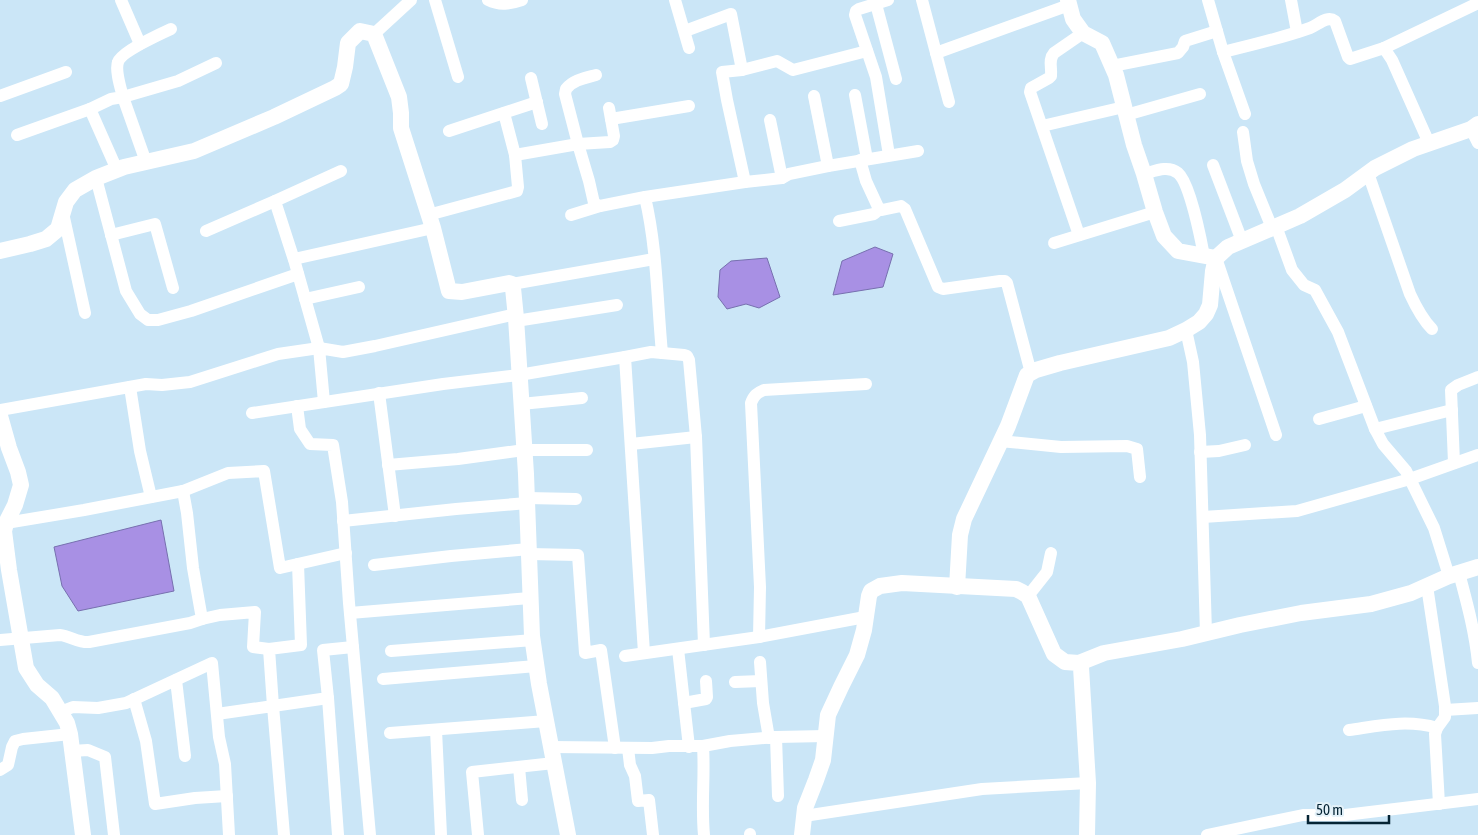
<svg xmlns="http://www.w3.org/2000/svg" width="1478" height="835" font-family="'Asap Condensed',sans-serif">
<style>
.water{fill:#a890e4;stroke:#7770af}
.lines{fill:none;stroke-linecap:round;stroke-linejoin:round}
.minor{stroke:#fff;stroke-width:12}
.tertiary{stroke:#fff;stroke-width:16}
</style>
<rect width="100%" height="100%" fill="#cbe6f7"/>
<g class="water">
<polygon points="875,247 893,254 883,287 833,295 842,261"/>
<polygon points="767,258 780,297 759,308 746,304 727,309 718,297 720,270 731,261"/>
<polygon points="161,520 174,591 78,611 62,586 54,547"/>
</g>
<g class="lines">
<g class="minor">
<polyline points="121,0 140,44"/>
<polyline points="435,0 458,77"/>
<path d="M488,0c12,6 22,4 34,0"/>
<polyline points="675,0 689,48"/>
<polyline points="888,0 859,9 856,11 855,15 876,77 889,155"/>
<polyline points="922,0 949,102"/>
<polyline points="1208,0 1223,52"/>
<polyline points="1291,0 1297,32"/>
<polyline points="876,4 896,79"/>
<polyline points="685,31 731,14 742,70 777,61 793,70 867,51"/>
<polyline points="374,34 411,0"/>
<polyline points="1384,48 1478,3"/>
<polyline points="936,53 1069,5"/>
<polyline points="1112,66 1178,53 1183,47 1185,41 1217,31"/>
<polyline points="742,70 722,72 727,100 745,182"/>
<path d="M596,75c-11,3 -23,5 -30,14l-1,5 13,50 32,-2 3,-2 1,-4 -5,-28"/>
<polyline points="531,78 542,124"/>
<polyline points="855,95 867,159"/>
<polyline points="0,96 66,72"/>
<polyline points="814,96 828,166"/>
<path d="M1245,114l-22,-62c29,-7 59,-14 87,-24 8,-3 17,-13 25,-7l13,36 2,2 34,-11 8,12 37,83"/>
<polyline points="1126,115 1200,94"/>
<polyline points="611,119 689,106"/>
<polyline points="770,120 782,178"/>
<polyline points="1042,126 1124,107"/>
<polyline points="1471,129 1478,143"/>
<polyline points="449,131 537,102"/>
<polyline points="1243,132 1247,161 1254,184 1272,228"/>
<polyline points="17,135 90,109"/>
<polyline points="515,155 578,144 589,181 594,203 600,206 645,197 745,182 782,178 789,174 828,166 918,151"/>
<polyline points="860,160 866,181 878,207 882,210 901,206 905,209 938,287 943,289 1000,281 1005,281 1007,283 1031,373"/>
<polyline points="146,162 123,97 178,81 216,63"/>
<polyline points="1213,165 1242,241"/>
<path d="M117,170l-27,-61 21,-10 12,-2c-2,-8 -8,-26 -5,-35 3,-10 42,-28 53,-33"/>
<path d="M1368,173l42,121c6,13 12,25 22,35"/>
<path d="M1144,174c11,-3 24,-9 34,-1 12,10 23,67 26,83"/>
<polyline points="96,178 126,291 140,314 148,320 158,320 191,311 298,274"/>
<path d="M645,197c12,51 12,103 17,156"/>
<polyline points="63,213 85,313"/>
<polyline points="428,215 517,191 518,187 515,155 504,113"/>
<polyline points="571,215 600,206"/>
<polyline points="839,221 874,214 880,209"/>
<polyline points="1276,226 1292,270 1304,285 1315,290 1338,332 1375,429 1383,444 1406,471 1434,528 1449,576"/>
<polyline points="206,231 275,201"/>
<polyline points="111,235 155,224 173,288"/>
<path d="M1079,235l-49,-143 1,-4 18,-10 2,-2c1,-9 -3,-16 3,-23l29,-20"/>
<polyline points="1054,243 1155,212"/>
<polyline points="1216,258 1276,435"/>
<polyline points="294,259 433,228"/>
<polyline points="512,284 654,259"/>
<polyline points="305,299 359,287"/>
<polyline points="516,321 617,305"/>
<polyline points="1186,330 1193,362 1200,435 1206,633"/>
<polyline points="130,387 140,451 151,497"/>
<polyline points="379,393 395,516"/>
<polyline points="324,402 319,348 343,352 375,346 516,314"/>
<polyline points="521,404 582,398"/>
<polyline points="297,406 300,429 310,444 333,445 342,502 349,603 370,835"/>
<polyline points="0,410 146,384 162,385 190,382 278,354 319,348 295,263 275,201 341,171"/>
<polyline points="252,413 443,384 519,375 625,357"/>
<polyline points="1319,419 1366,406"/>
<polyline points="1375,429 1452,410"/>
<polyline points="1000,441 1061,447 1127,446 1137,449 1140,477"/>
<polyline points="631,444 696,437"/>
<polyline points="1200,452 1219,451 1245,445"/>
<polyline points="1454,463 1451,390 1458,385 1478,377"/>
<polyline points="388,465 458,459 524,450 587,450"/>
<polyline points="527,498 576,499"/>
<polyline points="1203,517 1297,511 1410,479 1478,455"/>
<polyline points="343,521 456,509 527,503"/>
<polyline points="6,523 84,510 183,491 228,473 264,471 280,568 346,553"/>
<polyline points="529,554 578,555 585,653 601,650 615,748"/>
<polyline points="298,564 301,645 269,649 273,706 328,698 323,650 353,647"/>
<polyline points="374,565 451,556 529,549"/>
<path d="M1459,573c8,30 16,59 19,90"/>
<polyline points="1427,586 1445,706 1445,717 1437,728 1435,734 1439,804"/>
<polyline points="1028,596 1047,572 1051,553"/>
<polyline points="350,613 530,598"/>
<polyline points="202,619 220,615 255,612 253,647 269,649"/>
<path d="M759,637l1,-50 -9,-184c3,-8 6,-10 13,-13l102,-6"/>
<path d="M0,640l60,-5c10,1 19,8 29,7l101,-19 12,-4 -9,-51 -6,-55 -4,-22"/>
<polyline points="678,649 689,747"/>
<polyline points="391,651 533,640"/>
<polyline points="644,653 625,357 651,352 684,355 687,356 689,360 696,437 704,645"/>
<polyline points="625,656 759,637 865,617"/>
<polyline points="760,662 763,703 769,738"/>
<polyline points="383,679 536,666"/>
<polyline points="176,680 185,756"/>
<polyline points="735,682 761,681"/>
<polyline points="328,698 338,835"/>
<polyline points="134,699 146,741 155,804 195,798 227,796"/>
<polyline points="684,703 706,699 707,697 706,681"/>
<polyline points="1445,710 1478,708"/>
<polyline points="60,712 73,707 98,708 126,703 212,663 219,737 225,764 229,835"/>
<polyline points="217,714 273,706 284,835"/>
<polyline points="436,730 441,835"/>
<path d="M1349,730c29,-4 58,-11 88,-2"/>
<polyline points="390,733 546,721"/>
<polyline points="776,737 778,796"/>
<path d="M703,746c2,30 -2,59 1,89"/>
<polyline points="551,747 652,748 669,746 703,746 730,741 776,737 826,736"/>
<polyline points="628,748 630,765 635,776 638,801 649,800 653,835"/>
<polyline points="72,751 88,750 105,757 114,835"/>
<polyline points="519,767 522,800"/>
<polyline points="0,770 8,765 12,747 15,741 23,739 70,734"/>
<polyline points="804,816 982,789 1088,783"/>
<polyline points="750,834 750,835"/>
<polyline points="478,835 472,772 554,763"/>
<polyline points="1207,835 1303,815 1345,815 1478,799"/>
</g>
<g class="tertiary">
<polyline points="1068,0 1073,19 1083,33 1102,43 1116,75 1134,145 1144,174 1155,212 1164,236 1178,251 1216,258"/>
<polyline points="0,251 30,244 46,239 58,229 66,202 75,190 96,178 124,167 194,151 274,117 335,88 341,84 345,67 348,43 360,31 374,34 399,97 401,113 401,128 433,228 449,291 462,292 509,283 512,284 513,288 516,318 526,474 532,636 539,684 568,835"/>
<polyline points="0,416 9,448 18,472 21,485 15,505 6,523 4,531 9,570 26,668 37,685 52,698 67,723 70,734 83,835"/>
<polyline points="957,587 960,535 964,519 1008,426 1027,375 1036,370 1060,363 1169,338 1186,330 1199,322 1206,314 1210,305 1213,271 1216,258 1228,247 1300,216 1345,190 1375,168 1413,149 1471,129 1478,124"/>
<polyline points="1079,663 1104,653 1182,639 1240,625 1301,613 1371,604 1411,593 1449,576 1478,567"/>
<polyline points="802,835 805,808 816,780 823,760 828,715 841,687 857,655 864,630 869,596 871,591 880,586 902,583 1016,589 1022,592 1028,596 1054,654 1065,662 1079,663 1081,667 1088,783 1087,835"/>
</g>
</g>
<path d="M1308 815v8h81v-8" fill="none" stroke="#052434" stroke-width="2.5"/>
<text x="1316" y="815" font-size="15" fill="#052434" stroke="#e3f1f9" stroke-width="4" paint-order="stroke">50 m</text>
</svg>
